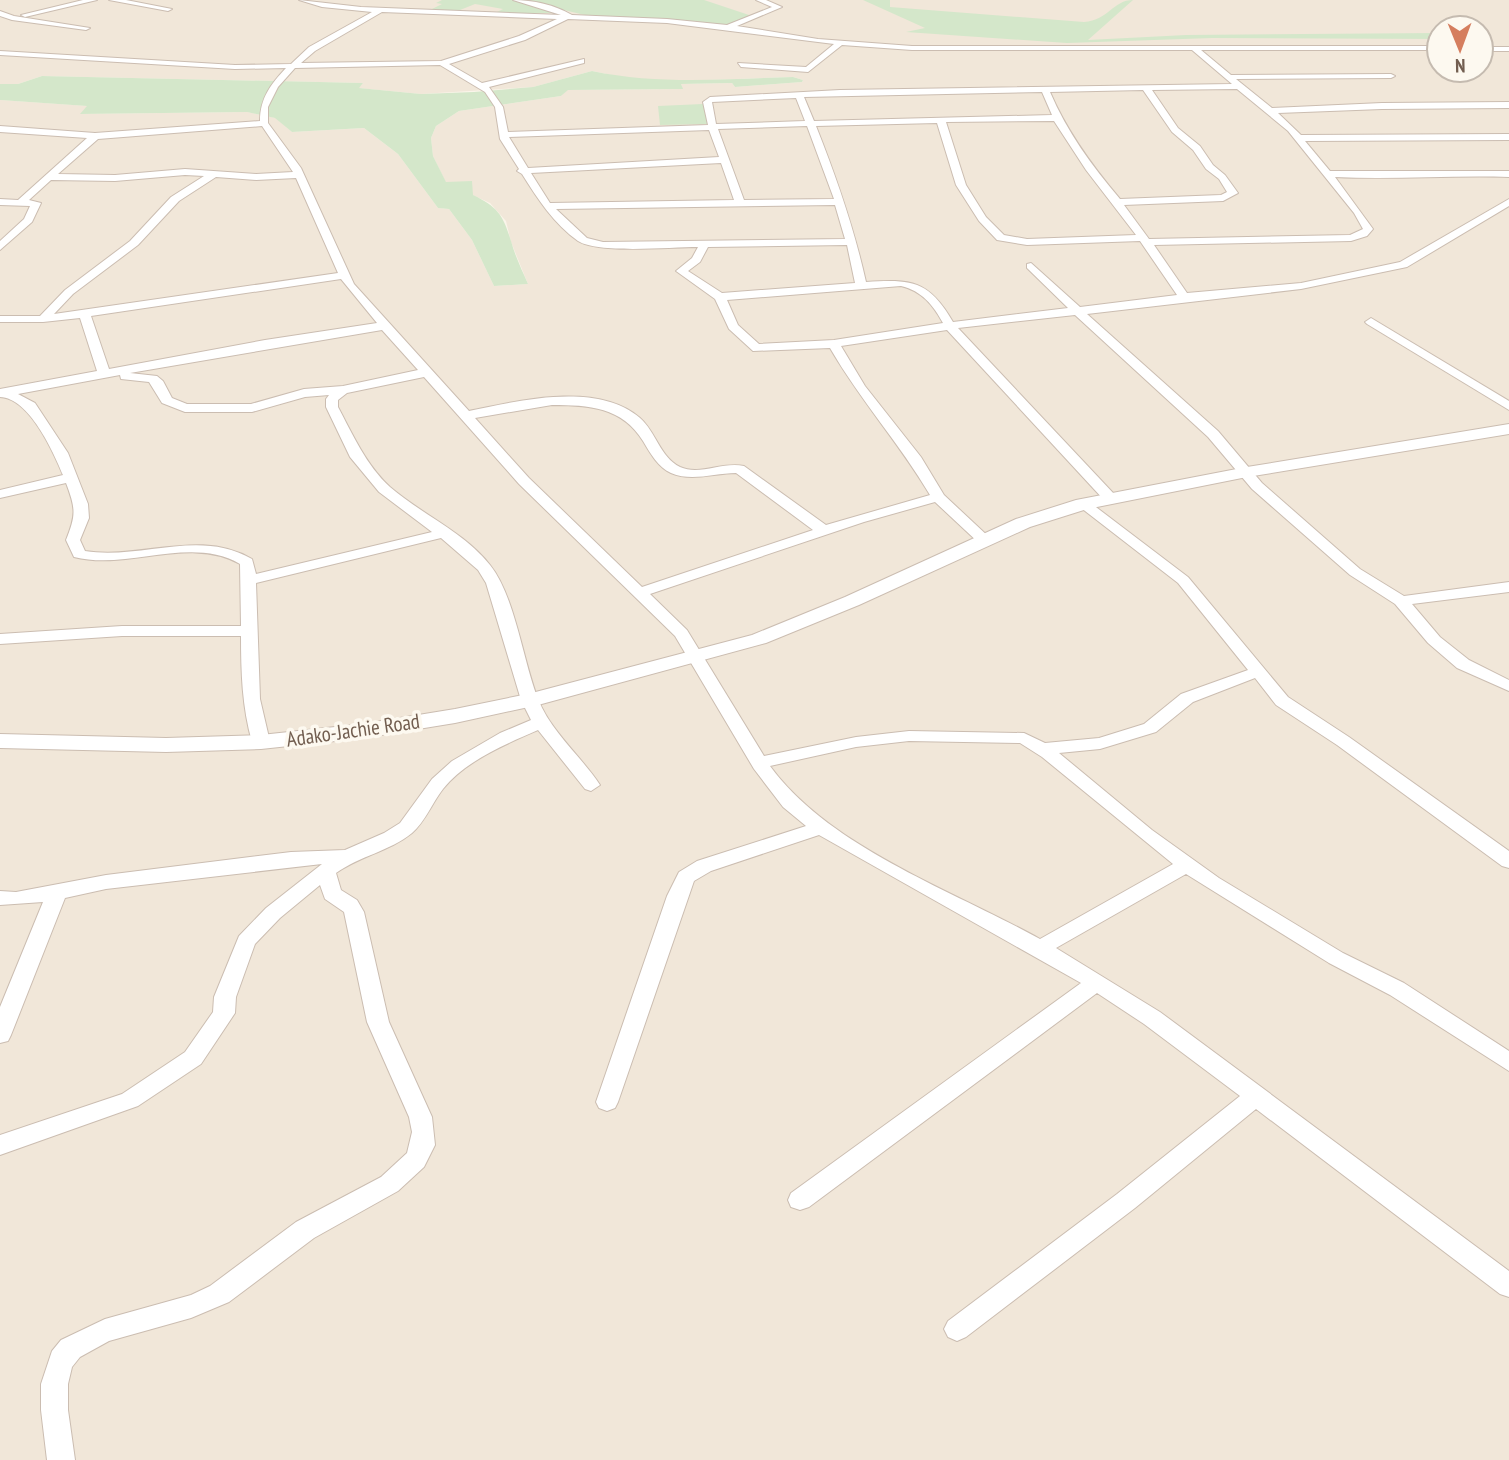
<svg xmlns="http://www.w3.org/2000/svg" width="1509" height="1460" font-family="'PT Sans Narrow',sans-serif">
<style>
.residential{fill:#f1e7d9;fill-rule:evenodd}
.green{fill:#d4e7ca}
.lines{fill:none;stroke-linecap:round;stroke-linejoin:round}
.minor-casing{stroke:#cbbdb1;stroke-width:2}
.tertiary-casing{stroke:#cbbdb1;stroke-width:2}
.minor{fill:#fff;fill-rule:evenodd}
.tertiary{fill:#fff;fill-rule:evenodd}
.labels{text-anchor:middle;dominant-baseline:central;stroke-width:7;stroke-linejoin:round;paint-order:stroke}
.street-label{font-size:21px;fill:#725e50;stroke:#fdf9f0}
</style>
<rect width="100%" height="100%" fill="#faf5ea"/>
<path class="residential" d="M0,0h1509v1460h-1509v-1360l88,6 -7,8 166,-2 29,6 16,14 72,-4 34,26 40,54 11,1 23,31 22,46 34,-2 -17,-42 -5,-21 -16,-18 -44,-20 -13,-27 -2,-18 5,-12 23,-15 102,-15 6,-6 115,-1 -1,-5 51,-1 3,4 67,-5 1,-2 -10,-3 -112,4 -50,-2 -39,-8 -59,16 -112,7 -63,-6 5,-5 -321,-7 -24,8h-18zM1439,28h42v42h-42z"/>
<g class="green">
<polygon points="442,0 513,0 560,13 495,13 503,9 475,4 455,12 428,11 442,4 436,3"/>
<polygon points="522,0 704,0 752,16 726,25 589,16"/>
<path d="M863,0h27v7l194,15c25,-2 29,-22 49,-22l-45,40 98,-5 253,-2v6l-227,-1 -145,5 -161,-11 19,-4z"/>
<path d="M592,71c66,14 133,8 201,6l10,3 -1,2 -67,5 -3,-4 -51,1 2,5 -115,1 -7,6 -102,15 -23,15 -5,12 2,18 13,26 26,-1 1,14c25,12 30,20 38,46 4,15 11,29 17,43l-34,2 -22,-46 -23,-31 -11,-1 -40,-54 -34,-26 -72,4 -17,-14 -28,-6 -167,2 7,-8 -87,-6v-16h18l24,-8 321,7 -4,5 62,6 53,-2 59,-5z"/>
<polygon points="703,104 709,124 660,125 658,106"/>
</g>
<g class="lines">
<defs>
<g id="minor">
<polygon points="83,0 97,0 25,17 21,15"/>
<polygon points="109,0 126,0 172,9 168,11"/>
<path d="M299,0l62,7 200,8 -48,-15c20,0 42,5 59,15l95,4 60,6 45,-18 -16,-7h10l16,7 -45,19 81,13 94,7h527v4h-238l30,25 160,-1 4,2 -4,2 -155,1 36,29 110,-5 127,-1v6l-127,1 -104,4 23,22 208,-1v6l-204,1 25,30h179v6c-58,-2 -116,3 -174,0l38,52 -6,7 -16,5 -197,4 33,48 114,-10 99,-21 109,-63v7l-102,61 -106,22 -214,25 131,117 44,52 98,86 44,27 105,-14v10l-97,12 28,33 29,23 40,20v11l-52,-23 -29,-25 -33,-39 -45,-29 -98,-86 -44,-52 -133,-122 -117,13 157,167v6h-10l-158,-171 -106,16 24,40 56,71 23,38 46,43 2,3 -2,3h-10l-45,-42 -71,20 -214,72 37,36 77,126 92,-19 53,-6 115,2 21,10 54,-5 45,-14 37,-30 67,-24 -70,-87 -102,-79 2,-3h10l100,76 100,120 61,40 160,114v17l-7,-2 -165,-121 -61,-40 -21,-27 -62,24 -37,30 -56,17 -41,4 93,77 67,48 124,75 61,30 105,68v20l-119,-76 -61,-32 -143,-89 -130,74 104,64 349,259v26l-9,-3 -244,-185 -121,99 -169,129 -9,4 -9,-4 -4,-8 4,-8 169,-127 123,-98 -96,-72 -47,-31 -288,214 -9,3 -9,-3 -3,-7 3,-7 290,-210 -262,-148 -108,36 -17,10 -76,221 -3,6 -8,3 -8,-3 -3,-6 71,-206 12,-24 18,-11 109,-35 -23,-19 -29,-38 -79,-133 -156,-152 -95,-107 -77,16 -9,7v7c15,28 28,58 52,80 31,27 74,45 100,78 25,31 33,96 48,134 13,33 43,57 62,86l-9,6 -6,-2 -47,-59c-32,14 -73,31 -95,59 -11,14 -18,33 -31,44 -22,18 -52,23 -76,40l5,17 16,10 7,12 25,110 43,95 3,28 -11,22 -26,24 -84,47 -85,64 -38,16 -82,23 -29,16 -8,10 -4,17v26l7,50h-28l-6,-50v-26l11,-33 9,-11 44,-21 86,-24 19,-9 86,-64 85,-45 26,-24 5,-21 -3,-15 -42,-95 -23,-110 -19,-13 -5,-14 -40,33 -25,26 -19,53 -1,16 -34,51 -63,42 -138,49v-20l122,-41 63,-42 28,-40 1,-15 25,-61 27,-28 56,-44 -216,25 -41,9 -54,137 -3,6 -8,2v-36l43,-105 -43,3v-14l16,1 90,-17 185,-23 54,-2 39,-17 16,-10 32,-44 20,-18 48,-28 31,-13 -10,-20 -35,-117 -8,-13 -37,-32 -185,45 4,116 10,43 -9,5 -9,-5c-10,-35 -11,-70 -11,-106h-119l-122,8v-10l122,-8h119l-1,-62c-50,-29 -112,7 -166,-7l-8,-17c10,-25 10,-31 0,-57l-66,15v-8l63,-15c-10,-24 -34,-77 -63,-78v-8l97,-18 -17,-53 -37,4h-43v-6h40l25,-26 65,-49 41,-44 33,-21 -19,-1 -70,6 -64,-1 -22,20 12,3 -9,19 -32,28v-9l24,-22 6,-13 -30,-1v-6l18,1 69,-62 -87,-6v-6l95,7 165,-12c0,-23 11,-37 26,-53l-51,1 -235,-14v-4l235,14 56,-1 18,-17 63,-35 -50,-5zM382,12l175,7 -38,17 -78,25 -140,2 14,-12zM568,19l99,4 167,21 -28,23 -68,-4 3,4 67,5 34,-27 70,5h280l40,34 -392,6 -130,7 -7,5 5,23 -200,7 -5,-25 -14,-20 95,-24v-4l-102,24 -33,-19 76,-24zM440,65l45,27 10,15 5,32 19,30 -2,2 5,3c15,24 32,50 56,67 20,13 93,6 120,6l-6,11 -16,13 39,28 14,30 24,22 77,-3c30,52 70,96 100,147l-104,30 -82,-59c-21,-5 -44,10 -64,1 -20,-10 -24,-35 -40,-49 -43,-37 -122,-17 -171,-7l-115,-127 -53,-116 -33,-45v-16l10,-20 17,-19zM1237,89l51,42 66,82 9,16 -13,6 -201,4 -25,-34 99,-4 15,-8 -13,-18 -12,-10 -13,-19 -22,-18 -26,-38zM1143,90l29,42 21,18 13,19 13,10 8,13 -6,3 -101,4c-28,-33 -53,-67 -70,-107zM1042,92l10,23 -238,6 -10,-24zM796,98l9,23 -89,3 -4,-22zM1054,121l32,49 50,65 -109,4 -23,-4 -18,-18 -20,-32 -20,-63zM937,123l19,62 23,36 18,19 30,5 113,-4 37,54 -97,12 -49,-44 -4,1v4l41,40 -115,14c-24,-42 -42,-43 -87,-40 -12,-54 -29,-103 -50,-156zM262,126l31,46 -37,2 -71,-5 -70,6 -57,-1 40,-35zM807,126l27,73 -90,1 -26,-71zM709,130l10,27 -191,11 -19,-31zM721,163l13,37 -184,3 -19,-30zM216,177l40,3 40,-2 42,95 -284,41 19,-20 65,-49 41,-44zM835,205l10,34 -242,3 -16,-4 -31,-29zM847,245l8,38 -133,10 -34,-22 12,-9 8,-15zM341,279l36,44 -112,17 -156,29 -18,-53zM901,286c21,5 32,19 42,37l-109,17 -75,4 -21,-19 -11,-25zM382,330l36,40 -75,16 -39,3 -53,15h-64l-15,-6 -9,-17 -6,-5 -27,-3zM120,375l1,4 28,3 13,21 23,9h67l53,-15 24,-2 -3,4v8l24,50 29,35 53,40 -176,42 -4,-15c-53,-31 -110,1 -167,-8l-5,-11 9,-22 -1,-14 -20,-51 -33,-50 -17,-9zM552,405c37,0 70,2 91,36 7,12 15,26 28,32 21,9 43,0 65,0l77,57 -171,57 -113,-109 -54,-60zM909,741l111,2 22,14 131,107 -133,75c-88,-49 -210,-91 -270,-173l86,-19z"/>
<polygon points="0,11 14,16 90,28 86,30 12,20 0,16"/>
<rect x="1481" y="47" width="28" height="4"/>
<polygon points="1371,318 1509,401 1509,410 1367,324 1365,322"/>
</g>
<polygon id="tertiary" points="1509,424 1509,434 1247,477 1087,509 1030,527 859,605 766,643 538,705 455,723 363,738 261,749 166,752 0,748 0,734 166,738 261,735 363,724 455,709 528,694 752,635 845,597 1016,519 1076,500 1247,467"/>
</defs>
<use href="#minor" class="minor-casing"/>
<use href="#tertiary" class="tertiary-casing"/>
<use href="#minor" class="minor"/>
<use href="#tertiary" class="tertiary"/>
</g>
<g class="labels">
<g class="street-label">
<text transform="translate(353 730) rotate(-8)">Adako-Jachie Road</text>
</g>
</g>
<g transform="translate(1460 49) rotate(179)"><circle r="33" fill="#fdf9f0" stroke="#c5bbb0" stroke-width="2"/>
<path d="M0-5L12 26L0 18L-12 26Z" fill="#d57e5e"/>
<text y="-10" font-size="19" font-weight="bold" text-anchor="middle" fill="#725e50">N</text>
</g>
</svg>
